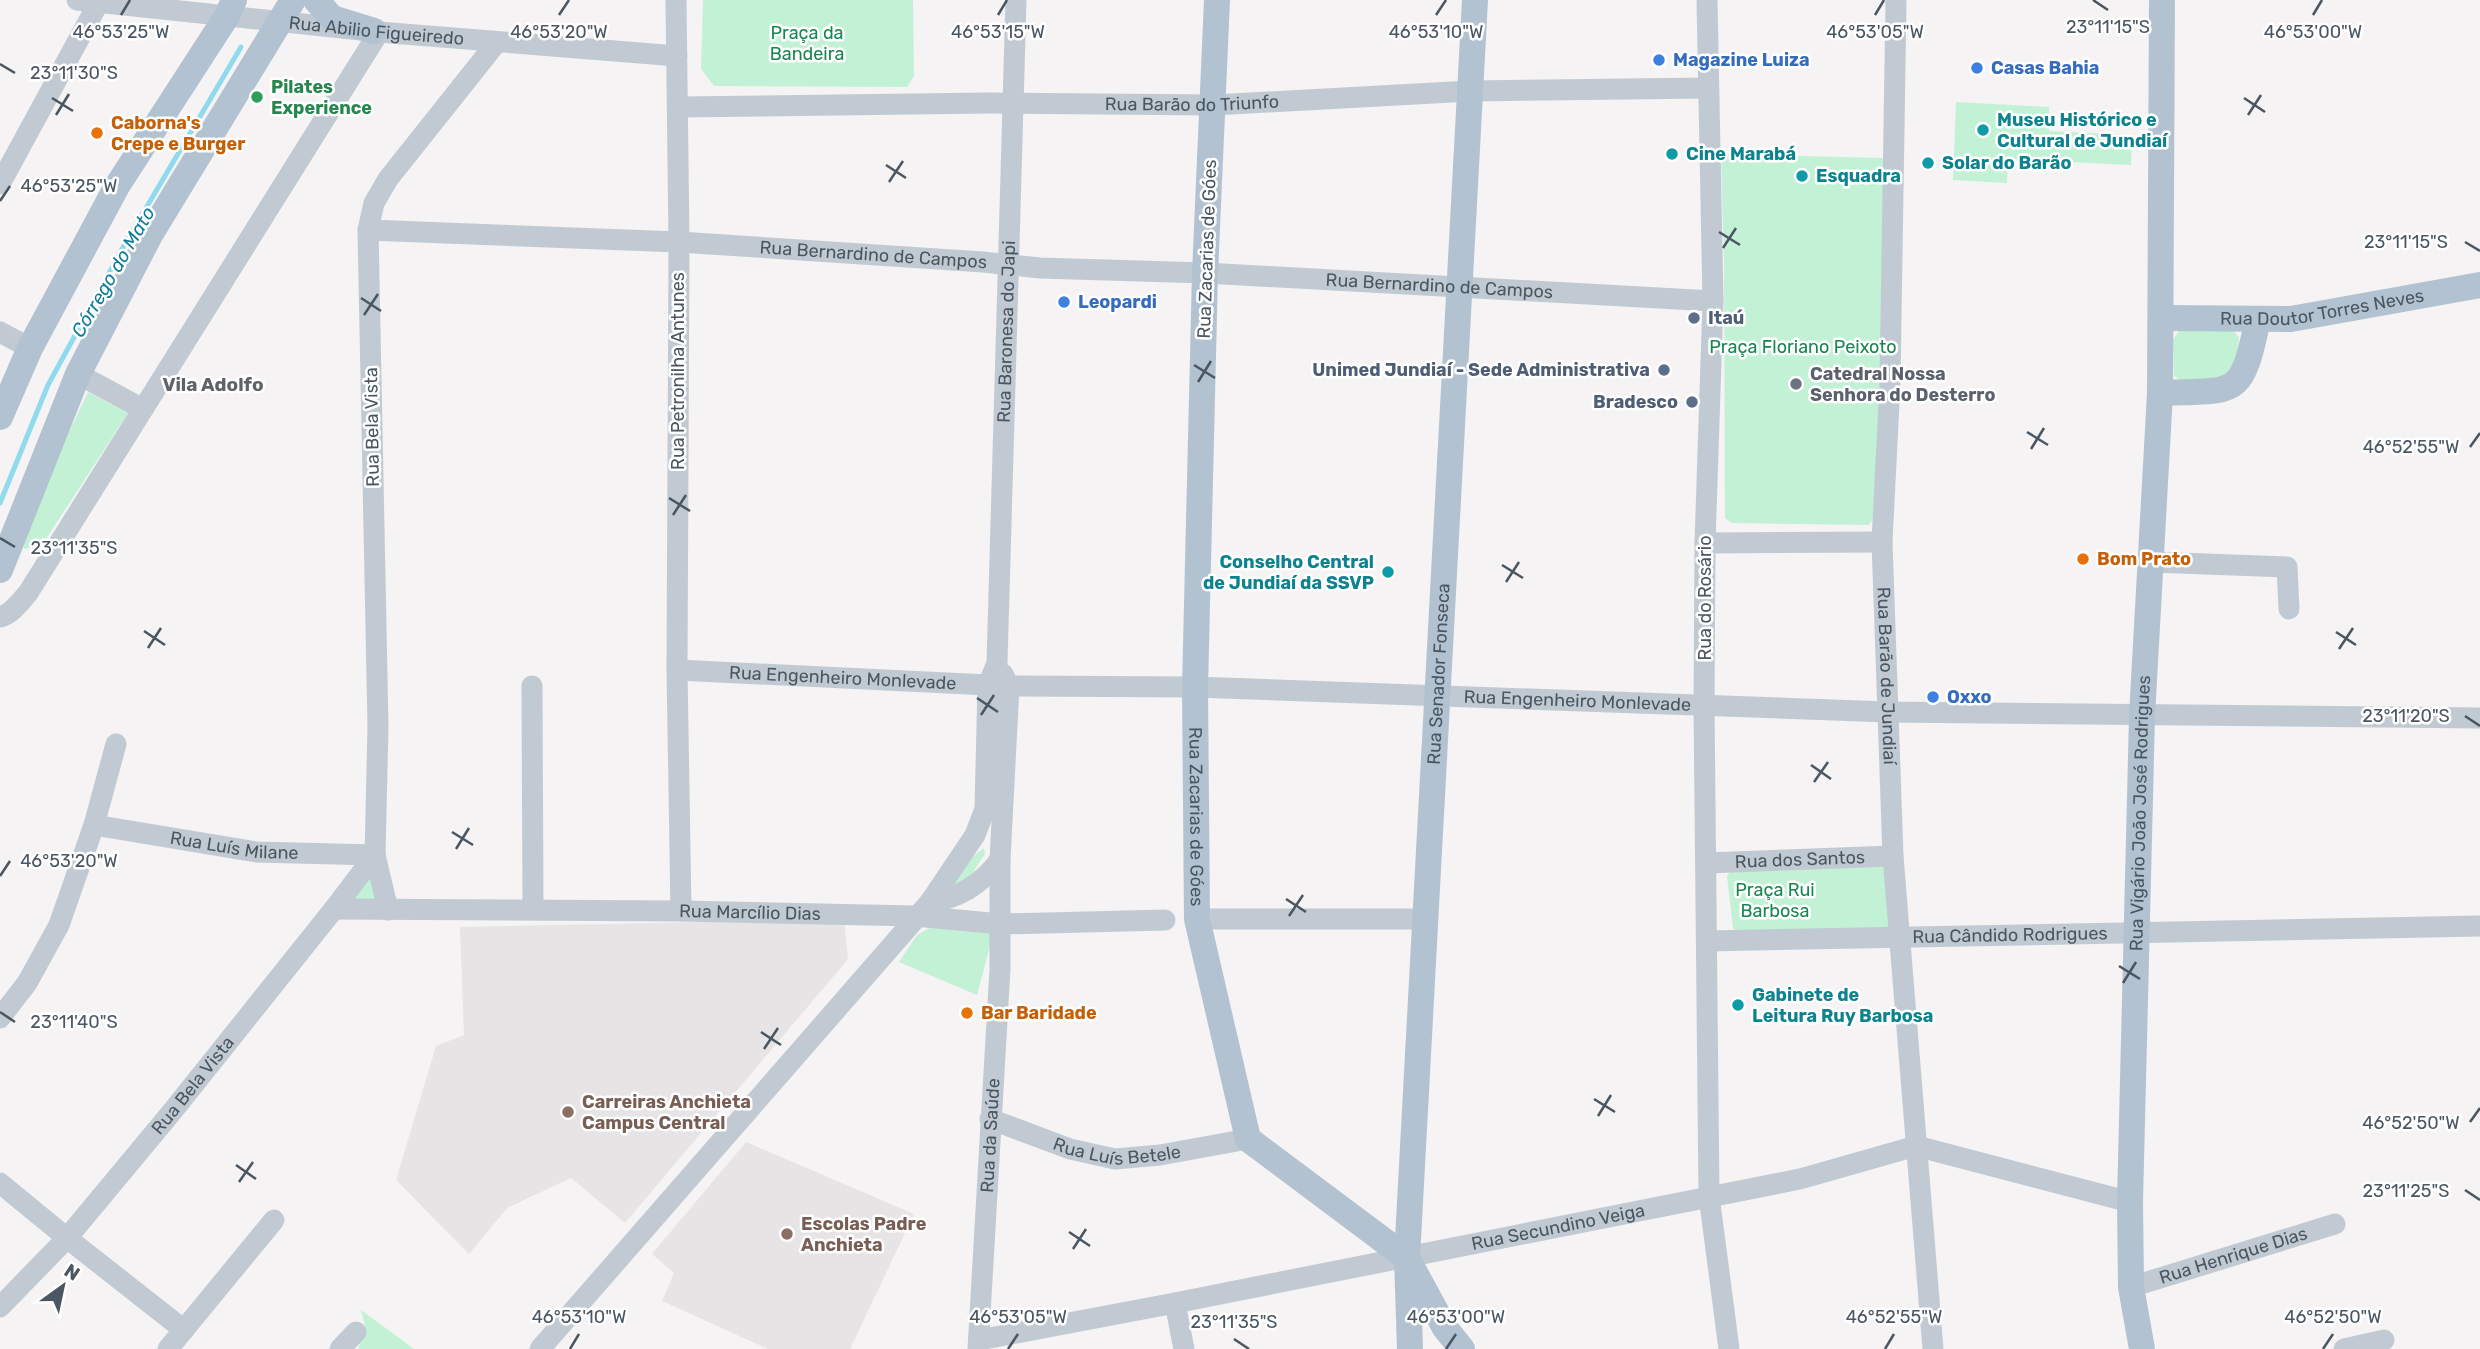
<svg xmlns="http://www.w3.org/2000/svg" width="2480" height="1349" font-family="Rubik,sans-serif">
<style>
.education{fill:#e6e4e5}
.green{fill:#c3f1d5}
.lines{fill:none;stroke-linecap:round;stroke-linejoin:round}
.stream{stroke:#90daee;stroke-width:5}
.minor{stroke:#c1cad2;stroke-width:21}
.major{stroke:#b3c2d1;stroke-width:26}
.ticks{fill:none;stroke:#4a5661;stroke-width:2.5}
.shop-dot{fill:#3f7fe0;stroke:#fff;stroke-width:2.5}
.leisure-dot{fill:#2e9e5b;stroke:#fff;stroke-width:2.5}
.culture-dot{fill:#0f9aa8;stroke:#fff;stroke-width:2.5}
.food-dot{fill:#e8710a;stroke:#fff;stroke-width:2.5}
.service-dot{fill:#5c6f8a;stroke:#fff;stroke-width:2.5}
.worship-dot{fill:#6b7280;stroke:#fff;stroke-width:2.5}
.education-dot{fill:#8d6e63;stroke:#fff;stroke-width:2.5}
.labels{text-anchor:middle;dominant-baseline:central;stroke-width:5;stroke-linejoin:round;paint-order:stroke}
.street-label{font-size:18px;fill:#4a5661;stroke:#fff}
.park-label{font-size:18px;fill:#17864f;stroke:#fff}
.shop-label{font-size:18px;font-weight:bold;fill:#366cbe;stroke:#fff;text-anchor:start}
.leisure-label{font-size:18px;font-weight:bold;fill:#27864d;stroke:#fff;text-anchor:start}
.culture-label{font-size:18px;font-weight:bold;fill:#0d838f;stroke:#fff;text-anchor:start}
.food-label{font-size:18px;font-weight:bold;fill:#c56008;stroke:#fff;text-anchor:start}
.service-label{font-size:18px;font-weight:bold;fill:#4e5e75;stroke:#fff;text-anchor:end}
.worship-label{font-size:18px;font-weight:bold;fill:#5b616d;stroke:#fff;text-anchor:start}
.education-label{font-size:18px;font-weight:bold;fill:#785e54;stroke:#fff;text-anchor:start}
.water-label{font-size:19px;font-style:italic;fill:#0c7c9b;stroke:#fff}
.neighbourhood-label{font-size:19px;font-weight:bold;fill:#5f6368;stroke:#fff}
.ticks-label{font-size:18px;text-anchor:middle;fill:#4a5661;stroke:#fff;stroke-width:5;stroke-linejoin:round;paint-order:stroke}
</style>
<rect width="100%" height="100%" fill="#f5f3f3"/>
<g class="education">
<polygon points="844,919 848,959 625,1223 571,1178 507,1208 469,1254 396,1180 436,1046 464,1035 460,927"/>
<polygon points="746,1142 914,1214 850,1349 768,1349 662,1301 674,1273 652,1254"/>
</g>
<g class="green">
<polygon points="703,0 913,0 914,76 907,87 714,86 701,69"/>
<polygon points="1956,102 2049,107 2049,131 2132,135 2131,165 2008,159 2007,183 1953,180"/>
<polygon points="1721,154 1884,158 1885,263 1875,518 1868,525 1732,523 1725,518 1724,266"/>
<polygon points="2180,329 2233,330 2239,338 2235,374 2184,382 2174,376 2173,340"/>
<polygon points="88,392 128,413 42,545 24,549 23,529"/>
<polygon points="984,848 985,854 965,884 953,895 953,872"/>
<polygon points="1882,864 1889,868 1893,922 1885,933 1741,935 1733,928 1727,876 1733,868"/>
<polygon points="372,866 380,905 344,904"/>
<polygon points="931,927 994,931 977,995 899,962 917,935"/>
<polygon points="361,1310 414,1349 358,1349 366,1330"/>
</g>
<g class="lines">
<polyline class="stream" points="0,503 48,385 126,242 241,47"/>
<g class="minor">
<path id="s1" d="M77,0l302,32 298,24"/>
<polyline points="676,0 679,242 677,670 681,911"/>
<polyline points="1707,0 1713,301 1705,543 1704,707 1709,1196 1729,1349"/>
<path id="s2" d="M1896,0l-6,383 -8,159 11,314 40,493"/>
<path id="s3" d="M678,107l309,-4 227,2 256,-14 238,-3"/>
<polyline points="0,184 99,2"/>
<path id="s4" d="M368,230l311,12 304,20 57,6 165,5 508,28"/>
<polyline points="0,332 30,348"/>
<polyline points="78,374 141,408"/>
<polyline points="1705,543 1882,542"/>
<polyline points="2151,562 2287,567 2289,609"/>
<path d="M0,617c12,-3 20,-15 28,-24l351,-561"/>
<path id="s5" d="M677,670l332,16 186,1 693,25 592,6"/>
<polyline points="532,686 533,909"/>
<path id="s6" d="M94,825l162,27 119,3"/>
<path id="s7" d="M1706,863l187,-7"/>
<path d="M930,902c29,-3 52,-19 70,-42"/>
<path id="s8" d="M334,909l347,2 234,5 86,8 164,-4"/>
<polyline points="388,910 375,855 378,727 368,230 374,203 388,179 497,42"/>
<polyline points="1197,919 1425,919"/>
<path id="s9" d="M1707,941l773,-15"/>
<polyline points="0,1018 27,983 59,925 94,825 116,744"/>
<path id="s10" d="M990,1119l80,30 45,10 45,-4 88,-16"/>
<polyline points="0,1183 67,1238 184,1330"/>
<path id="s11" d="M2131,1287l204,-63"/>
<polyline points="1175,1303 1184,1349"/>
<path id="s12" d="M0,1307l67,-69 104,-125 163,-204 41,-54"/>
<path id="s13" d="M979,1340l196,-37 625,-124 116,-33 214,56"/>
<polyline points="168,1349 274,1220"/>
<polyline points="340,1349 356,1332"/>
<path id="s14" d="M540,1349l390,-447 45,-67 10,-26 3,-124 9,-22 19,-663"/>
<path id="s15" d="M978,1349l22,-380v-109l9,-174 -6,-12"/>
<polyline points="2344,1349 2384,1340"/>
</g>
<g class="major">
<polyline points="316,0 332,18 374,31"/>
<path id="s16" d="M1217,0l-12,273 -10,414 2,232 51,220 159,119 38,70 17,21"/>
<path id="s17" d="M2162,318l129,1 189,-34"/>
<path d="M2160,393c78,-3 81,6 98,-74"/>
<polyline points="0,417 30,348 117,186 227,16 234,0"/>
<polyline points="0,570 78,374 150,235 293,0"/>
<path id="s18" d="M1410,1349l-3,-91 68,-1258"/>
<path id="s19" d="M2142,1349l-11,-62 -1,-85 12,-486 18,-323 2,-393"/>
</g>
</g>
<path class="ticks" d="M2093,0l15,10M121,15l9,-15M559,15l10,-15M998,15l9,-15M1436,15l10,-15M1875,15l9,-15M2313,15l9,-15M0,64l15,9M52,98l21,13M2244,98l21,14M56,115l13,-21M2248,115l13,-20M886,165l20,13M889,182l14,-21M0,201l10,-15M1719,232l21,13M2465,242l15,9M1723,248l13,-20M361,298l20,13M364,315l14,-21M1194,365l21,13M1198,382l13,-21M2027,432l21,13M2470,447l10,-14M2031,449l13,-21M669,498l21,13M673,515l13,-20M0,538l15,9M1502,565l21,13M1506,582l13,-20M144,631l21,14M2336,632l20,13M148,648l13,-20M2339,649l14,-21M977,698l21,14M981,715l13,-20M2465,716l15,10M1811,765l20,14M1814,782l14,-20M452,832l21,13M456,849l13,-21M0,876l10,-15M1286,899l20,13M1289,916l14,-21M2119,966l21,13M2123,983l13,-21M0,1012l15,10M761,1032l20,13M764,1049l14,-21M1594,1099l21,13M1598,1116l13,-21M2470,1122l10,-14M236,1165l20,14M239,1182l14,-20M2465,1190l15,10M1069,1232l21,14M1073,1249l13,-20M1234,1339l15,10M570,1349l9,-15M1008,1349l10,-15M1446,1349l10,-15M1885,1349l9,-15M2323,1349l10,-15"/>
<g class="shop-dot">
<circle cx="1659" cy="60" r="7"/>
<circle cx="1977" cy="68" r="7"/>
<circle cx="1064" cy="302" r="7"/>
<circle cx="1933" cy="697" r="7"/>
</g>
<circle class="leisure-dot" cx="257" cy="97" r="7"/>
<g class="culture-dot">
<circle cx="1983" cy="130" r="7"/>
<circle cx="1672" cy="154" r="7"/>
<circle cx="1928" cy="163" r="7"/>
<circle cx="1802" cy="176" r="7"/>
<circle cx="1388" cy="572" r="7"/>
<circle cx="1738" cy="1005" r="7"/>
</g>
<g class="food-dot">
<circle cx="97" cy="133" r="7"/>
<circle cx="2083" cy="559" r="7"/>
<circle cx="967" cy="1013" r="7"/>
</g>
<g class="service-dot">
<circle cx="1694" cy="318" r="7"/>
<circle cx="1664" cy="370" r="7"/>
<circle cx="1692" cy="402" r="7"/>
</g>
<circle class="worship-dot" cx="1796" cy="384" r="7"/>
<g class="education-dot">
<circle cx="568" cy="1112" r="7"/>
<circle cx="787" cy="1234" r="7"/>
</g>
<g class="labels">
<g class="street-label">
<text stroke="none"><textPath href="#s1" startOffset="301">Rua Abilio Figueiredo</textPath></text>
<text stroke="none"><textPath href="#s3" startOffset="514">Rua Barão do Triunfo</textPath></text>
<text transform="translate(1207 249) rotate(-88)">Rua Zacarias de Góes</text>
<text stroke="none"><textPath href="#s4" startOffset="506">Rua Bernardino de Campos</textPath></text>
<text stroke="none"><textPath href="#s4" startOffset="1073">Rua Bernardino de Campos</textPath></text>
<text stroke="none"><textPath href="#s17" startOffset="161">Rua Doutor Torres Neves</textPath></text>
<text stroke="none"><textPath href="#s14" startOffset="1181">Rua Baronesa do Japi</textPath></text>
<text transform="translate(678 371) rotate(-90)">Rua Petronilha Antunes</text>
<text transform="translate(372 427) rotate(-91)">Rua Bela Vista</text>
<text transform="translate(1705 598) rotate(-90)">Rua do Rosário</text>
<text stroke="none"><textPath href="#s18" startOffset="676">Rua Senador Fonseca</textPath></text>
<text stroke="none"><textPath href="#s2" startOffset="676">Rua Barão de Jundiaí</textPath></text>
<text stroke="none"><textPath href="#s5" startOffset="166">Rua Engenheiro Monlevade</textPath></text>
<text stroke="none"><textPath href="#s5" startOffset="901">Rua Engenheiro Monlevade</textPath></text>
<text stroke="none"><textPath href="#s19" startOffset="537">Rua Vigário João José Rodrigues</textPath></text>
<text stroke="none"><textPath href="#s16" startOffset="817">Rua Zacarias de Góes</textPath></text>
<text stroke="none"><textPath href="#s6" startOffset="142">Rua Luís Milane</textPath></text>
<text stroke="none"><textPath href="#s7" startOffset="94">Rua dos Santos</textPath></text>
<text stroke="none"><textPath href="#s8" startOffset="416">Rua Marcílio Dias</textPath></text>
<text stroke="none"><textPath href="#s9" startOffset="303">Rua Cândido Rodrigues</textPath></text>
<text stroke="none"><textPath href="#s12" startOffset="294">Rua Bela Vista</textPath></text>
<text stroke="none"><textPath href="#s15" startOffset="214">Rua da Saúde</textPath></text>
<text stroke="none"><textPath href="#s10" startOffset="133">Rua Luís Betele</textPath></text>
<text stroke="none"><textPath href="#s13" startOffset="590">Rua Secundino Veiga</textPath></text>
<text stroke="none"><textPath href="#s11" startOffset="107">Rua Henrique Dias</textPath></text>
</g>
<g class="park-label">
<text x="807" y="33">Praça da<tspan x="807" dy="21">Bandeira</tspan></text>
<text x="1803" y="347">Praça Floriano Peixoto</text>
<text x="1775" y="890">Praça Rui<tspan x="1775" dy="21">Barbosa</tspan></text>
</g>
<g class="shop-label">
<text x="1673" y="60">Magazine Luiza</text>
<text x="1991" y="68">Casas Bahia</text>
<text x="1078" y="302">Leopardi</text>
<text x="1947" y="697">Oxxo</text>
</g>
<g class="leisure-label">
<text x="271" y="87">Pilates<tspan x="271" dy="21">Experience</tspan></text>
</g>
<g class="culture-label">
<text x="1997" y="120">Museu Histórico e<tspan x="1997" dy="21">Cultural de Jundiaí</tspan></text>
<text x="1686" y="154">Cine Marabá</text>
<text x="1942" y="163">Solar do Barão</text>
<text x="1816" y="176">Esquadra</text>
<text x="1374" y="562" text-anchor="end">Conselho Central<tspan x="1374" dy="21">de Jundiaí da SSVP</tspan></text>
<text x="1752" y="995">Gabinete de<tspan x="1752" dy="21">Leitura Ruy Barbosa</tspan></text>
</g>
<g class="food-label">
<text x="111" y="123">Caborna's<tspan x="111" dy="21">Crepe e Burger</tspan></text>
<text x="2097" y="559">Bom Prato</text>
<text x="981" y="1013">Bar Baridade</text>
</g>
<g class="service-label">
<text x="1708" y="318" text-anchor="start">Itaú</text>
<text x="1650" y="370">Unimed Jundiaí - Sede Administrativa</text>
<text x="1678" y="402">Bradesco</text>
</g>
<g class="worship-label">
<text x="1810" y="374">Catedral Nossa<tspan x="1810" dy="21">Senhora do Desterro</tspan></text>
</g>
<g class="education-label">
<text x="582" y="1102">Carreiras Anchieta<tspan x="582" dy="21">Campus Central</tspan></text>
<text x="801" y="1224">Escolas Padre<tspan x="801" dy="21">Anchieta</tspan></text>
</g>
<g class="water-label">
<text transform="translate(113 272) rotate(-60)">Córrego do Mato</text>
</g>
<g class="neighbourhood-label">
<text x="213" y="384">Vila Adolfo</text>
</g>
</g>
<g class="ticks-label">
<text x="2108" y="33">23°11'15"S</text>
<text x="121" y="38">46°53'25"W</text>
<text x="559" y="38">46°53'20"W</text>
<text x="998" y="38">46°53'15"W</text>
<text x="1436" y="38">46°53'10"W</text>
<text x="1875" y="38">46°53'05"W</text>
<text x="2313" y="38">46°53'00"W</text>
<text x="74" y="79">23°11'30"S</text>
<text x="69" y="192">46°53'25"W</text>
<text x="2406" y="248">23°11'15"S</text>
<text x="2411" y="453">46°52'55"W</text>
<text x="74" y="554">23°11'35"S</text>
<text x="2406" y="722">23°11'20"S</text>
<text x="69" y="867">46°53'20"W</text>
<text x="74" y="1028">23°11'40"S</text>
<text x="2411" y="1129">46°52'50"W</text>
<text x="2406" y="1197">23°11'25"S</text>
<text x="579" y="1323">46°53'10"W</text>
<text x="1018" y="1323">46°53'05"W</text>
<text x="1456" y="1323">46°53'00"W</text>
<text x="1894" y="1323">46°52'55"W</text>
<text x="2333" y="1323">46°52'50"W</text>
<text x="1234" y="1328">23°11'35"S</text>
</g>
<g transform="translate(63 1286) rotate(33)" stroke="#ffffff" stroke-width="5" paint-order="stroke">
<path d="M0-5L12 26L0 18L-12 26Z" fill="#4a5661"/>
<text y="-10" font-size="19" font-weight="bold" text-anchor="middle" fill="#4a5661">N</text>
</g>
</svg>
